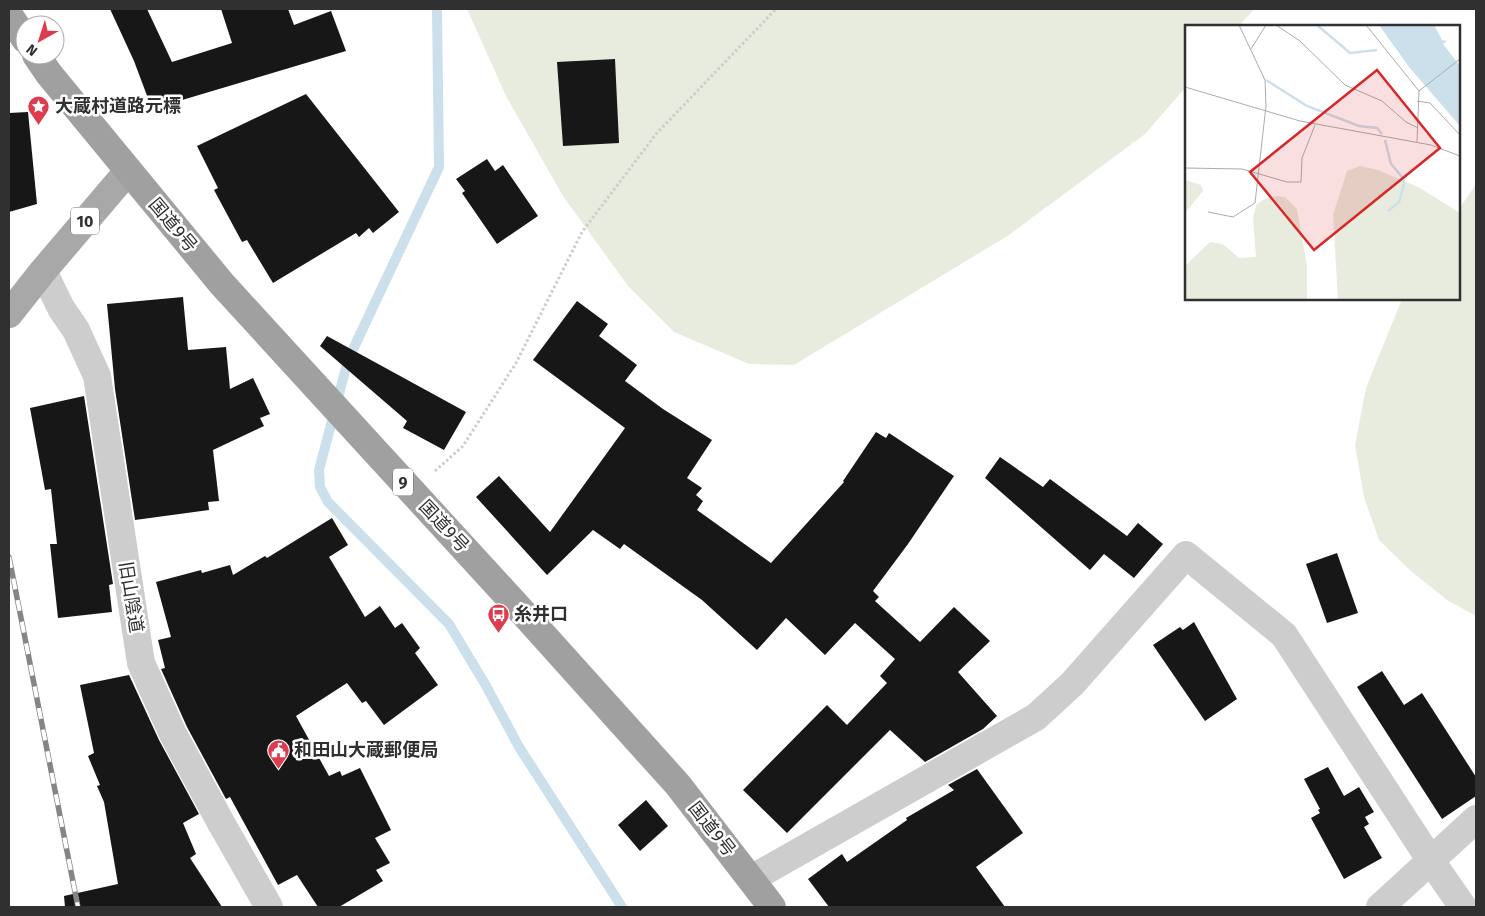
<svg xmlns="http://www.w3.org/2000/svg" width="1485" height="916" font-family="'Fira Sans','Noto Sans JP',sans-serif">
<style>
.green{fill:#e7ecdf}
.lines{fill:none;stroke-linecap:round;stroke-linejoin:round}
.stream{stroke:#cce0eb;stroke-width:10}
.building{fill:#171717}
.path{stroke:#cdcdcd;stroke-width:3;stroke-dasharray:2.5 2.5;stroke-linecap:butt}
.minor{stroke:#cdcdcd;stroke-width:28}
.primary{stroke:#a8a8a8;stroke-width:28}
.trunk{stroke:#a0a0a0;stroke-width:28}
.rail-casing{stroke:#858585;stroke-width:5.5}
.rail{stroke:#fff;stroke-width:4;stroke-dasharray:11;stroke-linecap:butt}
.labels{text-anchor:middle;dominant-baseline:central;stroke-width:5;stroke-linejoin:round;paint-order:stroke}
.shield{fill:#fff;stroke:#6e6e6e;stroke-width:1}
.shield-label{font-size:16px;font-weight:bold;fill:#303030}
.poi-label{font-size:18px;font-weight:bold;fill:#303030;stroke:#fff;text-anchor:start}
.street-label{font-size:18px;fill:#303030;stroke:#fff}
.inset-river{fill:none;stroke:#cce0eb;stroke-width:2.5}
.inset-road{fill:none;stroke:#acacac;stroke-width:1}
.view{fill:#d62828;fill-opacity:0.15;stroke:#d62828;stroke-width:2.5}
.inset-edge{fill:none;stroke:#303030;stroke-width:2.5}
</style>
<rect width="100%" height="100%" fill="#fff"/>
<g class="green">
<polygon points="467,9 1254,9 1239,26 1186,26 1186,87 1145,134 1009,235 794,365 749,364 674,332 628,286 563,196 506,96"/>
<polygon points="1476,184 1476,616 1447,600 1411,571 1379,540 1364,497 1355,445 1366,388 1402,299 1459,299 1459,209"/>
</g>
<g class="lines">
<polyline class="stream" points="437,9 439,167 348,360 319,470 320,487 328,502 449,624 485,684 519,747 622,907"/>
</g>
<g class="building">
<polygon points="110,9 147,9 172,62 232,43 221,9 288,9 294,25 331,11 346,51 152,109 134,61"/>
<polygon points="615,59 619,143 563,146 557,62"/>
<polygon points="306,94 399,212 373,233 369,228 359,237 356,233 273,283 247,240 242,242 214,190 218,188 197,146"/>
<polygon points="28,112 37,204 9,212 9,113"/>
<polygon points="487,159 495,171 503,165 538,216 497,244 462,193 465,191 456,179"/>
<polygon points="183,297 188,350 226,347 230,389 253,378 270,414 260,418 264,426 213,450 219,501 208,502 209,510 135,520 115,389 107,304"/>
<polygon points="577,301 608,324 599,336 637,365 625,381 663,409 712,440 687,478 702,488 696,495 703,501 697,510 771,563 844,482 843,481 876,432 886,438 889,433 954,476 908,544 873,591 879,597 875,601 920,642 954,607 990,641 958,672 997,716 983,729 925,762 890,730 787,833 743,790 827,705 847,725 887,683 880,676 895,659 855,623 825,655 786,618 757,650 702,600 624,544 620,549 593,530 547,575 476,497 499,476 550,532 625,428 533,360"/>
<polygon points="327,336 466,412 444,450 403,428 407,421 320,346"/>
<polygon points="84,396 113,584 109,585 112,612 58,618 50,544 57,544 51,489 45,490 30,408"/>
<polygon points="1000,457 1043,487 1050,479 1127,536 1138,523 1163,544 1134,578 1104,554 1090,570 985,478"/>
<polygon points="332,518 348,545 329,557 365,617 380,606 395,628 402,623 420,648 415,653 438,685 384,725 366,701 362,703 347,683 296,716 329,776 340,771 342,776 360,768 391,830 375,838 390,863 376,870 383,881 339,907 318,907 297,875 278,885 230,797 226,799 187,727 161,669 165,668 158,640 171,637 156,582 201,570 202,573 230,565 233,575 265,556 267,558"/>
<polygon points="1337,553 1358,613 1327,623 1306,564"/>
<polygon points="1194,622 1237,699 1205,721 1153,645 1180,627 1183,630"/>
<polygon points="1382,671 1404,705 1422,693 1476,777 1476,796 1442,819 1357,687"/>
<polygon points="129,675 159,740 199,814 183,823 196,854 190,858 222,907 65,907 64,896 118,884 104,802 97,786 100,785 88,756 94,753 80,685"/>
<polygon points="1328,767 1344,796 1359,787 1374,812 1365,817 1369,824 1364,827 1382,858 1344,879 1311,818 1320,813 1318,810 1320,809 1304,779"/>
<polygon points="977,769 1023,833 976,867 1005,907 829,907 808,879 842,854 847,862 907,820 906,818 954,790 948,785"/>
<polygon points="646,800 668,826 640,851 618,825"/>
</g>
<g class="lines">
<polyline class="path" points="435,471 463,446 516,363 582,232 656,134 776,9"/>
<g class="minor">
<polyline points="43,271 61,308 76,330 97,376 141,663 173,734 220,821 269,907"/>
<polyline points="751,879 1036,717 1072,684 1186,555 1284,635 1431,861 1463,907"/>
<polyline points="1380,907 1476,819"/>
</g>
<polyline class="primary" points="9,314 43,271 128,171"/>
<g class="trunk">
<polyline points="9,15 25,39"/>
<polyline points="36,55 49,74 222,284 516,605 678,785 772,907"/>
</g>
<defs>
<polyline id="rail" points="9,557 78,907"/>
</defs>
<use href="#rail" class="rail-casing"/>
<use href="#rail" class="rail"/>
</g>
<defs>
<symbol id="sight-pin" viewBox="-11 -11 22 30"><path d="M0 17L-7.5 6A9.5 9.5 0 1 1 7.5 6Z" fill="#dd3c4f" stroke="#fff"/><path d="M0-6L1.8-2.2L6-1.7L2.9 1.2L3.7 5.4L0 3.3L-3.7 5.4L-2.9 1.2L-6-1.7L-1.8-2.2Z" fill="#fff"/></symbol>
<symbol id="bus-pin" viewBox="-11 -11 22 30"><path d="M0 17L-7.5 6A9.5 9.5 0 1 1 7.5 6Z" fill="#dd3c4f" stroke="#fff"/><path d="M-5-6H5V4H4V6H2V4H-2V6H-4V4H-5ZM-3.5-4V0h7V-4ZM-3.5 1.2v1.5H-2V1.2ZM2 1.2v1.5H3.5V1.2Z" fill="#fff"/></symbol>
<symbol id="civic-pin" viewBox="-11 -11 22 30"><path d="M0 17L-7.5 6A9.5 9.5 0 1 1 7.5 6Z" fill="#dd3c4f" stroke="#fff"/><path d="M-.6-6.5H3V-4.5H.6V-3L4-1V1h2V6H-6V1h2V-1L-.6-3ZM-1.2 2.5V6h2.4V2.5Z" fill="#fff"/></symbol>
</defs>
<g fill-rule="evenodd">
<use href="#sight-pin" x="26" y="94" width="25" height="34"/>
<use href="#bus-pin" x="486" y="602" width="25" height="34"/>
<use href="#civic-pin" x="266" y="738" width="25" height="34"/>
</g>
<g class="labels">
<g class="shield">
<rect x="71" y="207.5" width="28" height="27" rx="4"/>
<rect x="393" y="468.5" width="20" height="27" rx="4"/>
</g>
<g class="shield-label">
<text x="85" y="221">10</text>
<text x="403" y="482">9</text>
</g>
<g class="poi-label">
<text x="55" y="106">大蔵村道路元標</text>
<text x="514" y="614">糸井口</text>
<text x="294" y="750">和田山大蔵郵便局</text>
</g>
<g class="street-label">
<text transform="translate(173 225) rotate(50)">国道9号</text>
<text transform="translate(444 526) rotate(47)">国道9号</text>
<text transform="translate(131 597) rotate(81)">旧山陰道</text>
<text transform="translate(712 829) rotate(52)">国道9号</text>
</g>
</g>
<g transform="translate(1185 25)">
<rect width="275" height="275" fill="#fff"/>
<path d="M175,141l18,4 40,17 42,26v87h-122l-5,-85 14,-44zM0,155l16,5 2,6 -18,22zM90,171l10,1 12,12 10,57v34h-122v-34l25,-24 13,2 16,14 17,-1 -3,-39 3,-13 9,-6z" fill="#e7ecdf"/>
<path d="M194,0h55l8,15 5,1 -4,3 17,22v60l-51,-59z" fill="#cce0eb"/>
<path class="inset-river" d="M132,0l33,28 27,-3M81,55l41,26 52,20 18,2 5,6M200,115l6,24 13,15v5l-5,18 -11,9"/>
<path class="inset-road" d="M91,0l24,16 45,44 37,16 24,21 12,6M181,0l53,66M66,24l15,-24M0,62l115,34 131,24 29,11M232,76l13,2 30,32M232,117l2,-51 41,-32M0,143l57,1 45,13h14l1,-24 13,-33M23,187l25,5 22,-14 11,-97 -1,-26 -26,-55"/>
<path class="view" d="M192,45l63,78 -126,102 -64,-78z"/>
<rect width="275" height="275" class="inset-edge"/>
</g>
<rect width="1485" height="916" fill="none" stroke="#303030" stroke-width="20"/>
<g transform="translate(40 40) rotate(219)"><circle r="24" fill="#ffffff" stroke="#acacac"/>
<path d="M0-4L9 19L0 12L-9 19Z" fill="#dd3c4f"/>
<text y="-8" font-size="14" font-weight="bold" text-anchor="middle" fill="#303030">N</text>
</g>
</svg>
